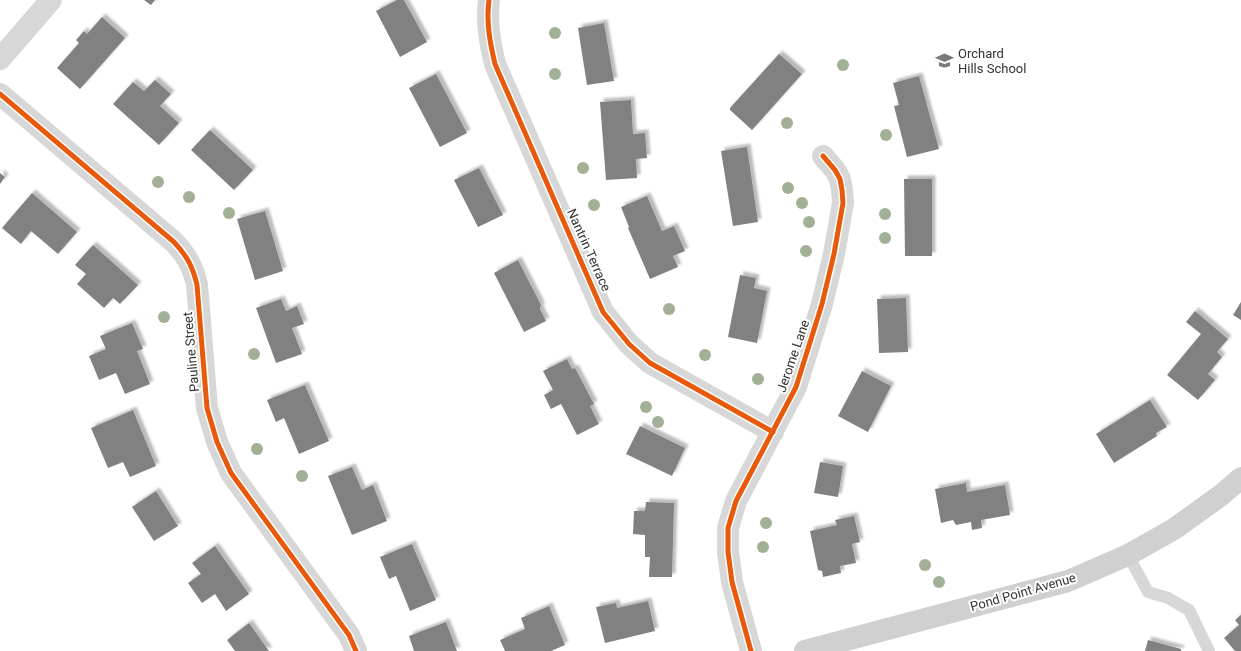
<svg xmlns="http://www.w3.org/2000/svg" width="1241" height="651" font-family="Roboto,sans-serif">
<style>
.building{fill:#818181;filter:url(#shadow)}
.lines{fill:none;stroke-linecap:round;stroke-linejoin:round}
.service{stroke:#d7d7d7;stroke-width:12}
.minor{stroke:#d7d7d7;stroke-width:22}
.secondary{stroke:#d0d0d0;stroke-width:22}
.cycleway-casing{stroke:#fff;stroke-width:8}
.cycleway{stroke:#e8590c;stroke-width:5}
.tree{fill:#a2b095}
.labels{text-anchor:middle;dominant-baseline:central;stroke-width:4;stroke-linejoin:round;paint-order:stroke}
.poi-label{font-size:13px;fill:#333;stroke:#fff;text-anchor:start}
.street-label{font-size:13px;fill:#333;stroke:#fff}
</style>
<defs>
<filter id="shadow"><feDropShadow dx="3.5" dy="-3.5" stdDeviation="1" flood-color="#0004"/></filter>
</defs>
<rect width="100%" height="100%" fill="#fff"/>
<g class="building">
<polygon points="144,0 155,0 151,5"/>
<polygon points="397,0 404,0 427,42 400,57 376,11"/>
<polygon points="102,17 125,38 80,89 57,68 79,43 76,40 84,31 87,34"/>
<polygon points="604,23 614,81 587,85 578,28"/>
<polygon points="779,54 802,74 752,130 730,110 730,108"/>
<polygon points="436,74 467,133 440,147 409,88"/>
<polygon points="919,76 939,149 907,157 894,106 899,105 893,83"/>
<polygon points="155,80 171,94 160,106 179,123 159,145 113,104 133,82 144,91"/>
<polygon points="631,100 633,134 645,133 647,158 636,159 637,178 606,180 600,102"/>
<polygon points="210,130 253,170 234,190 191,150"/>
<polygon points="747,147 758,222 733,226 721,151"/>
<polygon points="479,168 503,215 478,227 454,180"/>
<polygon points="0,173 5,177 0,184"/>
<polygon points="904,179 932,179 932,256 905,256"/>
<polygon points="32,193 77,232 58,254 31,231 21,244 2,228"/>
<polygon points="647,196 662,231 674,226 685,251 673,256 678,267 650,279 628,228 629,227 621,207"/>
<polygon points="265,211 283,271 255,280 237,219"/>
<polygon points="93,245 138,285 120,304 113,298 104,308 77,284 86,274 75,265"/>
<polygon points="518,260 541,305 540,309 546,321 524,332 494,273"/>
<polygon points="740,275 756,278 754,288 767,291 757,343 728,337"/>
<polygon points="906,298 908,352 879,353 877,299"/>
<polygon points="281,299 286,311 297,306 304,324 292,328 302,354 276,363 256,308"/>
<polygon points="1241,302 1241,320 1233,315"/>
<polygon points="1195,311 1228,339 1217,352 1222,357 1208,374 1215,380 1198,400 1167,375 1201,334 1186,322"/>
<polygon points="132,323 143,349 137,351 150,384 125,394 116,373 99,380 89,356 106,349 100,336"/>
<polygon points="567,359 572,369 575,368 594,404 590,406 599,424 577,435 561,404 551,409 544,395 553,390 543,371"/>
<polygon points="862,371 891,386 868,432 838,416"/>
<polygon points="305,385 329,441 299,454 284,418 276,422 267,400"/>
<polygon points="1150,400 1167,427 1156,433 1157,436 1114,463 1096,434"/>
<polygon points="133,410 156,466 130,477 123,462 108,468 91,428"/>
<polygon points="640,426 685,448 672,476 626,454"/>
<polygon points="820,462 843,466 838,497 814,493"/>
<polygon points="352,467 362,490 373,485 387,521 352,535 328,476"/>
<polygon points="966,483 967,492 1005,485 1010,515 981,520 982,528 972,530 971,522 956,525 953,520 941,523 935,489"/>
<polygon points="156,491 178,526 154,541 132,507"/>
<polygon points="646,502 674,503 672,577 649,577 650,557 645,557 645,535 633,534 634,511 645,511"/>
<polygon points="854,516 860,542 852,544 856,563 840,566 841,573 823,577 822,571 818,570 810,531 837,525 835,520"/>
<polygon points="412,544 436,600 410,611 396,576 389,579 380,557"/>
<polygon points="215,546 249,594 226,611 215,594 202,603 188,583 201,574 192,563"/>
<polygon points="648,601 655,631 605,643 596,607 616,603 617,608"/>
<polygon points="549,606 565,645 551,651 505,651 500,640 525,629 521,618"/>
<polygon points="1241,615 1241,651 1235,651 1224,638 1239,625 1235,620"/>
<polygon points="446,622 457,651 414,651 409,636"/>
<polygon points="249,623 269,651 235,651 227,640"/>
<polygon points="1148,640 1181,649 1181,651 1145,651"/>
</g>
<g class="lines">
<polyline class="service" points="1128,555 1148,592 1168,598 1189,610 1209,651"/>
<g class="minor">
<path d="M489,0c-3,22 1,43 6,64l108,248 26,32 21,19 123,69"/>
<polyline points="0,59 51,0"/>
<path d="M0,94l174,148c13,14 19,25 23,43l10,123 10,34 14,31 118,162 7,16"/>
<polyline points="751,651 732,582 728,552 728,528 736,501 796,387 822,304 834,254 843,203 842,190 840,179 835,170 823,156"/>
</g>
<polyline class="secondary" points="805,651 1068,581 1128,555 1174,529 1220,496 1241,478"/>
<defs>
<g id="cycleway">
<path d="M489,0c-3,22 1,43 6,64l108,248 26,32 21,19 123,69"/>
<path d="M0,94l174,148c13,14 19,25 23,43l10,123 10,34 14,31 118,162 7,16"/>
<polyline points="751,651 732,582 728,552 728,528 736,501 796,387 822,304 834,254 843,203 842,190 840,179 835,170 823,156"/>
</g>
</defs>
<use href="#cycleway" class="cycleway-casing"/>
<use href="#cycleway" class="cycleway"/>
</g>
<g class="tree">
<circle cx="555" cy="33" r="6"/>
<circle cx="843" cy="65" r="6"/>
<circle cx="555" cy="74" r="6"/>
<circle cx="787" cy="123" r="6"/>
<circle cx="886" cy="135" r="6"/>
<circle cx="583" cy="168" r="6"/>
<circle cx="158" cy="182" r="6"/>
<circle cx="788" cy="188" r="6"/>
<circle cx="189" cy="197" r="6"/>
<circle cx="802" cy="203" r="6"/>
<circle cx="594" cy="205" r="6"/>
<circle cx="229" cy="213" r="6"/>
<circle cx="885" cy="214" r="6"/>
<circle cx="809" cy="222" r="6"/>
<circle cx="885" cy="238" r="6"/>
<circle cx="806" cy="251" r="6"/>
<circle cx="669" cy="309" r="6"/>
<circle cx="164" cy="317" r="6"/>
<circle cx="254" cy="354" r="6"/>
<circle cx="705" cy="355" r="6"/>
<circle cx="758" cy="379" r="6"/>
<circle cx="646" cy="407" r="6"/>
<circle cx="658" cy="422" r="6"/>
<circle cx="257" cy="449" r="6"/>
<circle cx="302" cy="476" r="6"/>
<circle cx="766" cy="523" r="6"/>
<circle cx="763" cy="547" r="6"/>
<circle cx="925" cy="565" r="6"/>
<circle cx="939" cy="582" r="6"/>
</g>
<defs>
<symbol id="school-bare" viewBox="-9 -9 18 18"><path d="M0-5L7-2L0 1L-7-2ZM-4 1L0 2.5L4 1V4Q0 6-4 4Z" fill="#7a7a7a" stroke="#fff" stroke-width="2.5" paint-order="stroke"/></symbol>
</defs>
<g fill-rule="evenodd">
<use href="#school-bare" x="932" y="48" width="25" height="25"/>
</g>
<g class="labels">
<g class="poi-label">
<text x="958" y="53">Orchard<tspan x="958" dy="15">Hills School</tspan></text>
</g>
<g class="street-label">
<text transform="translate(589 250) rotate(66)">Nantrin Terrace</text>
<text transform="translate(191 352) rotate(-95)">Pauline Street</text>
<text transform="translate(793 356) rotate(-71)">Jerome Lane</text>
<text transform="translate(1023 592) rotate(-16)">Pond Point Avenue</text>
</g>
</g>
</svg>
